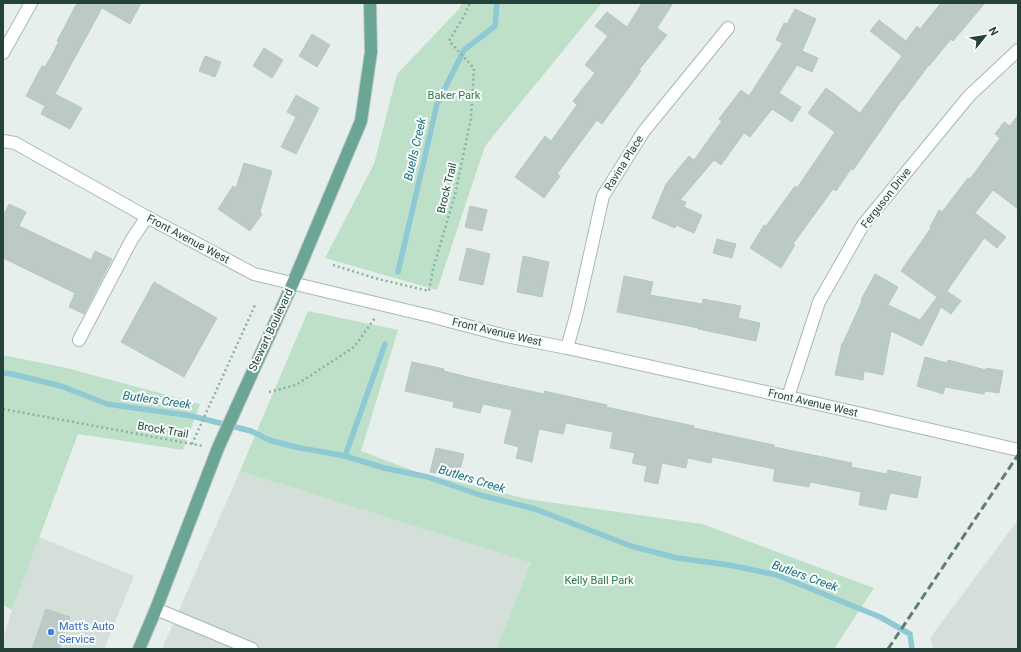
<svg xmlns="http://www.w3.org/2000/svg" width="1021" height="652" font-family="Roboto,sans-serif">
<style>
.built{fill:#d4dfda}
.green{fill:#bfe0c8}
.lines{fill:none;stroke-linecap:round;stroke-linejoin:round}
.stream{stroke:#8ec9d4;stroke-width:5.5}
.building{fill:#bbcac4;stroke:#b8c9c2}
.minor-casing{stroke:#a8b8b2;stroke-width:14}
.major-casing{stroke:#c2cac8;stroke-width:14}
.path{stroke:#86b3a5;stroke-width:2.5;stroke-dasharray:2 3;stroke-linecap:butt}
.minor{stroke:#fff;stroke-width:12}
.major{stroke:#6aa596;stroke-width:12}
.rail{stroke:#5f7d75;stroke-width:3;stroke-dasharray:8 4;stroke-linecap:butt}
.shop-dot{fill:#3f7fe0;stroke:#f7fbf9;stroke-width:1.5}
.labels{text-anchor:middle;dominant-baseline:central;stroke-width:4;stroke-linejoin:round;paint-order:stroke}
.park-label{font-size:11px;fill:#2d7a4b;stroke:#f7fbf9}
.street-label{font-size:11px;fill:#24423a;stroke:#f7fbf9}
.shop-label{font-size:11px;fill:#366cbe;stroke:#f7fbf9;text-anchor:start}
.water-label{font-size:12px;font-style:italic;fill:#1c6f80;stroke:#f7fbf9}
</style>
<rect width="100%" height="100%" fill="#e6efeb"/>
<g class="built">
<polygon points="240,471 531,563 496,649 162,649"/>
<polygon points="1018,520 1018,649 934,649 930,638"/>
<polygon points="39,537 134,576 104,649 3,649 3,639 12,610"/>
</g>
<g class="green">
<polygon points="462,3 602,3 485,146 437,290 325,258 374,164 397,74 459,9"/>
<polygon points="308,311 398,330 361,451 417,472 527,499 702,524 874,588 834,649 496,649 531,563 240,471"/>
<polygon points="3,355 67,368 200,404 183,450 78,434 12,610 3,605"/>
</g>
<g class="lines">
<g class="stream">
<polyline points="398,272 437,104 464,50 495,26 497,3"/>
<polyline points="3,373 12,374 61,386 107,404 192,416 251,431 269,440 295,447 345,456 384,468 428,477 480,495 535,509 631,546 677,558 729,565 777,575 880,617 910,634 912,649"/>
<polyline points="345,456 385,344"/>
</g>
</g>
<g class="building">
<polygon points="77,3 141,3 130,24 102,8 55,94 82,108 70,129 41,114 45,106 26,96 42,66 45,67 52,55 59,41 57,41"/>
<polygon points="642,3 673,3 657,28 667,35 639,70 641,71 602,124 597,120 557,174 560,176 544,198 515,177 545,136 551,141 577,105 573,101 595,73 585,65 608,36 595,26 607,12 627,27"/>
<polygon points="941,3 985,3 953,41 951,39 929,66 928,66 903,100 902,100 853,170 851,169 836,191 833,189 793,244 795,245 781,268 750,248 764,225 766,226 795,186 797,188 835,132 808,113 826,88 860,113 902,56 870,31 879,20 906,41 917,26 920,29"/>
<polygon points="795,9 816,19 802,51 818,58 812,72 797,65 779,93 801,107 792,122 772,109 750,137 744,133 721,165 714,160 680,200 686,202 684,207 702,215 694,233 676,225 675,228 652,218 666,184 689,156 694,160 722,121 719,119 741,90 749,96 783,43 776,40 784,23 787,24"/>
<polygon points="312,34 330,45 317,67 299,56"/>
<polygon points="264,48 283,60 272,78 253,66"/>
<polygon points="205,56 221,62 215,77 199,71"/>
<polygon points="296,95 319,108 296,154 281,147 296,117 287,112"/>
<polygon points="1018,115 1018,209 993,190 975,213 1006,237 997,248 984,238 947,291 961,301 951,314 941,307 922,346 891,331 883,375 864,371 863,380 835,375 842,343 843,343 862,301 861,300 875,274 898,287 888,305 920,320 937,297 901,271 931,228 930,227 939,210 942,212 968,178 970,179 1000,138 995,134 1004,122 1010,126"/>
<polygon points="244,163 272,171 260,212 262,214 250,231 218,209 233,186 236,188"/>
<polygon points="9,204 26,212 19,226 91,260 95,251 112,259 84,314 69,307 75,293 3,258 3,216"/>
<polygon points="470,206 487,210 482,231 465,227"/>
<polygon points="717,239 736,244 732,258 713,253"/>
<polygon points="467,248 490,254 483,285 459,280"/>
<polygon points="523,256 549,262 542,297 517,292"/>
<polygon points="624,276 653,282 650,295 702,304 703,299 741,306 738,318 760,323 756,341 698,329 698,328 617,312"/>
<polygon points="154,282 217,318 184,377 121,342"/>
<polygon points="925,357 947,363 948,360 986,370 986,368 1003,371 999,393 985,391 984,394 945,387 943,394 917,386"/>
<polygon points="412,362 444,369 444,371 488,382 544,394 544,391 607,405 606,407 694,426 694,428 774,445 774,447 852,463 851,467 887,474 888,470 921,477 917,498 890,493 886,510 859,505 861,492 810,482 809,487 773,481 775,469 712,457 711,463 688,458 686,468 662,463 658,484 644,481 647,466 632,463 635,453 610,448 613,432 566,423 563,434 539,429 532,462 516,458 519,447 504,443 512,410 483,404 480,413 453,407 454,402 405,391"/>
<polygon points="436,448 464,454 458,478 430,472"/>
<polygon points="46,609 70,617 59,649 32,649"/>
</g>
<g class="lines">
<defs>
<g id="minor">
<polyline points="3,53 31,3"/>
<polyline points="3,141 15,143 147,217 254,274 430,316 506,336 567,348 788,397 1018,450"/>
<polyline points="79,340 132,239 147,217"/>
<polyline points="567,348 577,312 603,196 644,131 728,28"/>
<polyline points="788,397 819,302 863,225 969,96 1018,50"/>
<polyline points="156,609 252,649"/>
</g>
<polyline id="major" points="139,649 156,609 218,448 293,283 361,121 371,52 370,3"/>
</defs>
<use href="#minor" class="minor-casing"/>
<use href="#major" class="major-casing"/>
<g class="path">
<polyline points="333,265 378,279 429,291 433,269 455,195 471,118 474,68 449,41 464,16 470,3"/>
<polyline points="269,392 296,385 354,347 375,318"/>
<polyline points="3,409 203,446"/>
<polyline points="192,444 256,303"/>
</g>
<use href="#minor" class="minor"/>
<use href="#major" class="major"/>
<polyline class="rail" points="888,649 1018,455"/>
</g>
<circle class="shop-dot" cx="51" cy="632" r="4"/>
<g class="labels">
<g class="park-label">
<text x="454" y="95">Baker Park</text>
<text x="599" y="580">Kelly Ball Park</text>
</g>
<g class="street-label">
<text transform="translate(624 163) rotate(-58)">Ravina Place</text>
<text transform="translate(447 188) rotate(-76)">Brock Trail</text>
<text transform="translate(886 198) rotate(-52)">Ferguson Drive</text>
<text transform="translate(188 239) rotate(28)">Front Avenue West</text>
<text transform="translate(271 330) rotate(-65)">Stewart Boulevard</text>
<text transform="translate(497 332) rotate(13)">Front Avenue West</text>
<text transform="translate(813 403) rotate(13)">Front Avenue West</text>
<text transform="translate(163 430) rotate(10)">Brock Trail</text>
</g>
<g class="shop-label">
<text x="59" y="626">Matt's Auto<tspan x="59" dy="13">Service</tspan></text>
</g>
<g class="water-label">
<text transform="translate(415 149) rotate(-77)">Buells Creek</text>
<text transform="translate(157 400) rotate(8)">Butlers Creek</text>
<text transform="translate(472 479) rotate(17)">Butlers Creek</text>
<text transform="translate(805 576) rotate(20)">Butlers Creek</text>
</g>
</g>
<rect width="1021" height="652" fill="none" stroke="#24423a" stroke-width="8"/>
<g transform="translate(985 36) rotate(60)" stroke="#f7fbf9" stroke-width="3" paint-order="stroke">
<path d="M0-3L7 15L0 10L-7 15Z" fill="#24423a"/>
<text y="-6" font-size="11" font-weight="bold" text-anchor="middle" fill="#24423a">N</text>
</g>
</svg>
